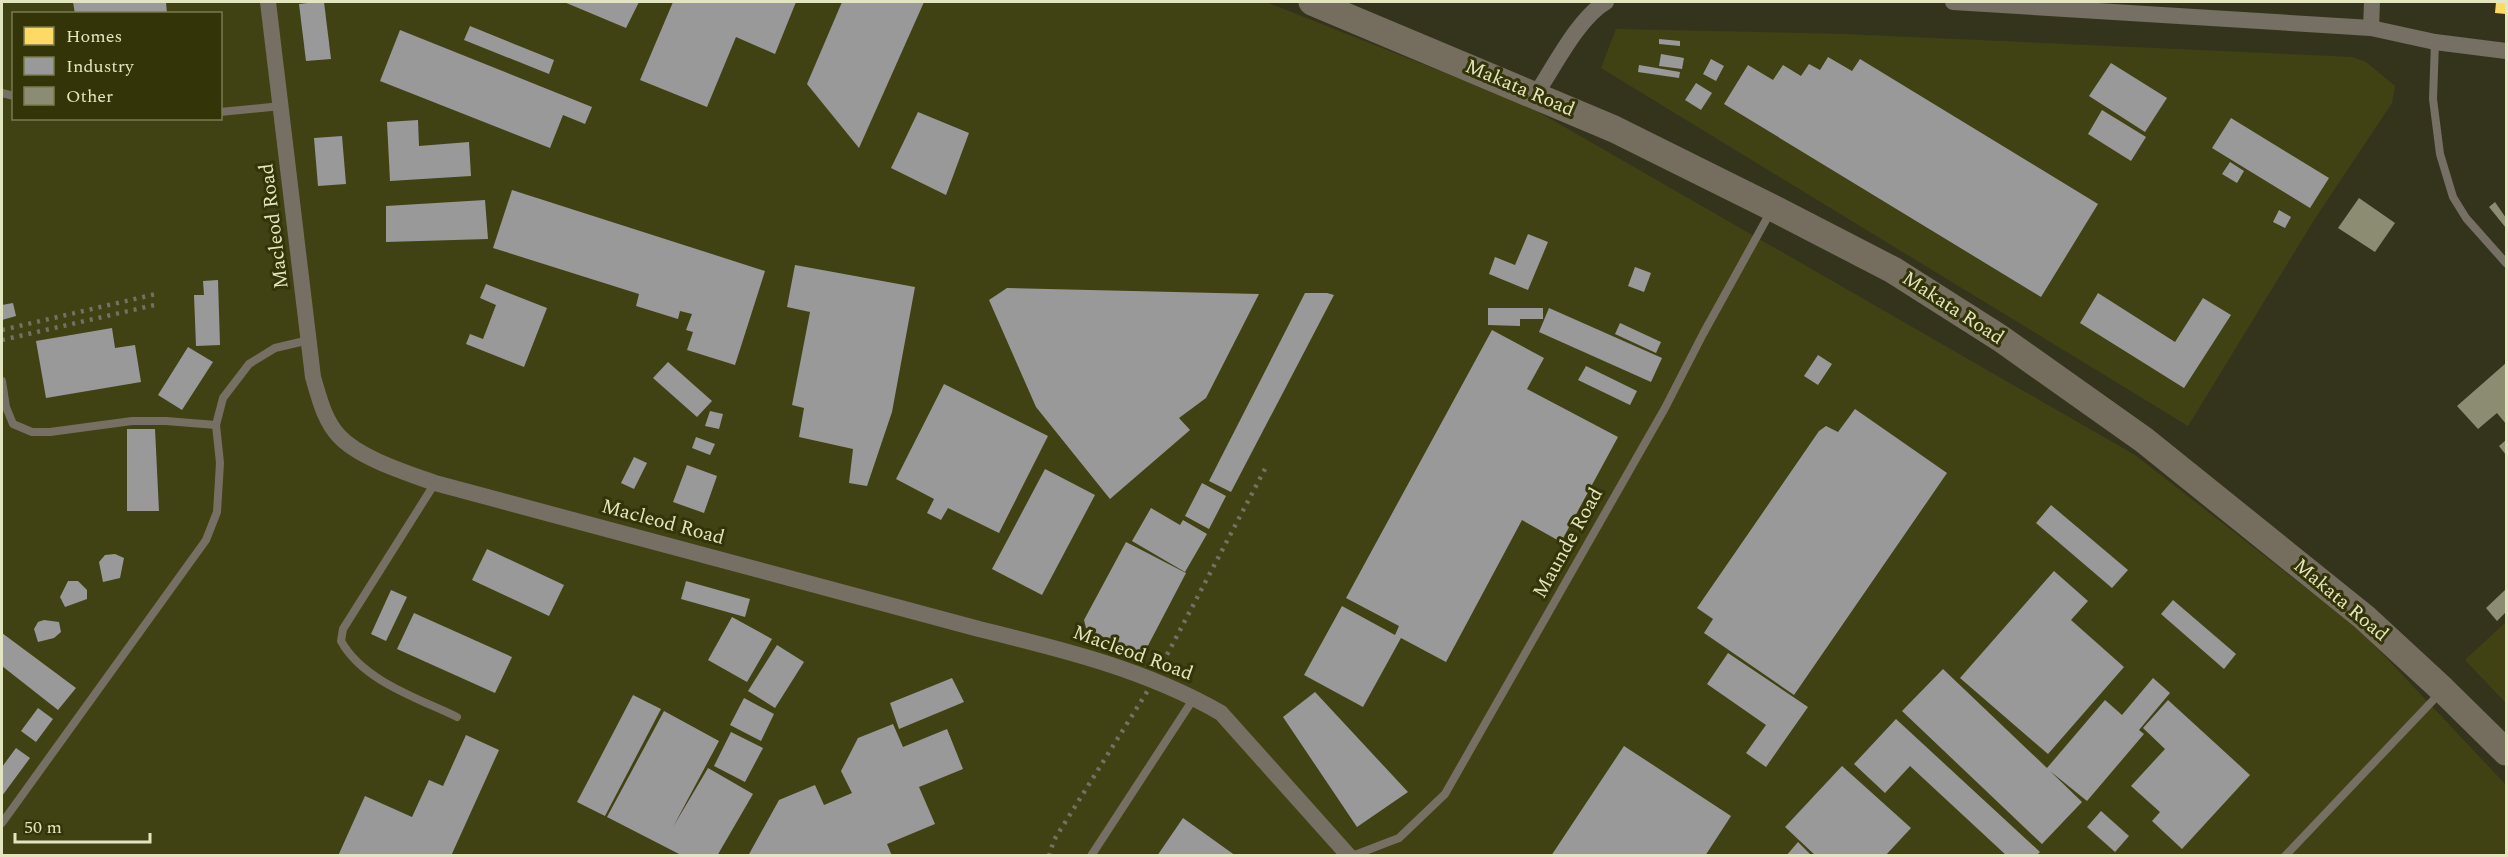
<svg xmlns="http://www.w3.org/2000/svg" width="2508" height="857" font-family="Spectral,serif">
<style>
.built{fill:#414214;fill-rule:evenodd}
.homes{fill:#ffd966}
.industry{fill:#999}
.building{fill:#8b8c72}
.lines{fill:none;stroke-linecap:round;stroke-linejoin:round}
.lane{stroke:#766f64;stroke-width:8}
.street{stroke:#766f64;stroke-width:16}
.primary{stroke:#756e5e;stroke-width:27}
.rail{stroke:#757063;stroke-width:4.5;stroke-dasharray:3 6;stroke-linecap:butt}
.labels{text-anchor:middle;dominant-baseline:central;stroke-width:6;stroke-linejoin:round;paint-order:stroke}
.street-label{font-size:20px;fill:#e3e5be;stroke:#333407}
</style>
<rect width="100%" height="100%" fill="#34341d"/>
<g class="built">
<path d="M2,2h1264l262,104 607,349 226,176 145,154v71h-2504zM14,14h206v104h-206z"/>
<polygon points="1616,29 1844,34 2352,57 2366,62 2395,86 2392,103 2314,220 2188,426 1601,68"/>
<polygon points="2506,622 2506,621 2506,703 2465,660"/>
</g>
<polygon class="homes" points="2496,2 2506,2 2506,14 2495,13"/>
<g class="industry">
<polygon points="73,2 166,2 167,14 75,14"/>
<polygon points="316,2 324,2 331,59 306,61 299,4"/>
<polygon points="564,2 639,2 626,28"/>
<polygon points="673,2 796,2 775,54 736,37 707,107 640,80"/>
<polygon points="842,2 924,2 859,148 807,84"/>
<polygon points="470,26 554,60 549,74 464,40"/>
<polygon points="400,30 592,107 585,124 563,115 550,148 380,81"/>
<polygon points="1659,39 1680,41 1680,46 1659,44"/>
<polygon points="1661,54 1684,58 1682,69 1659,66"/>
<polygon points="1828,57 1852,71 1860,59 2098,204 2041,297 1724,104 1748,65 1773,80 1783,65 1801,76 1809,64 1820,70"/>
<polygon points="1711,59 1724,66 1716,81 1703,74"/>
<polygon points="2111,63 2167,98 2145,132 2089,96"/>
<polygon points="1639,65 1680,72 1679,78 1638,72"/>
<polygon points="1696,83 1712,93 1701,110 1685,100"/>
<polygon points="2102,110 2146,137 2131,161 2088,134"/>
<polygon points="918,112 969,133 946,195 891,168"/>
<polygon points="2231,118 2329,178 2310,208 2212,148"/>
<polygon points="418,120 419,146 469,142 471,176 390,181 387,122"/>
<polygon points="342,136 346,184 318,186 314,138"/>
<polygon points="2230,162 2244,171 2237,183 2222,174"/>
<polygon points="512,190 765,271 735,365 687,350 693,332 686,330 692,314 680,311 678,319 636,306 639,294 493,248"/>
<polygon points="485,200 488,239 386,242 386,206"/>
<polygon points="2279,210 2291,217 2285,228 2273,222"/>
<polygon points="1528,234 1548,242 1528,290 1489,274 1495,257 1515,265"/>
<polygon points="795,265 915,287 892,412 867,486 849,483 853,449 799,437 804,408 792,405 810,312 787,307"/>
<polygon points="1635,267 1651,273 1644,292 1628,286"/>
<polygon points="218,280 220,345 196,346 194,295 204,295 203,281"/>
<polygon points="486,284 547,308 524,367 466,344 470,334 483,339 496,305 480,298"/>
<polygon points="1007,288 1259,294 1206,398 1179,418 1190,430 1110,499 1036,407 989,300"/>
<polygon points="1305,293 1327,293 1334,295 1231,492 1209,481"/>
<polygon points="2098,293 2175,342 2203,298 2231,315 2184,388 2080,323"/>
<polygon points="13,303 16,316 2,320 2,305"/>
<polygon points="1488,308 1543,308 1543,319 1520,319 1520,326 1488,325"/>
<polygon points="1549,308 1662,358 1651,382 1539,332"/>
<polygon points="1620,323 1661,342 1656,353 1615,334"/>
<polygon points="112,328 115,348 135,345 141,382 46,398 36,341"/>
<polygon points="1492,330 1544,358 1527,389 1618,437 1561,542 1522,520 1446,662 1401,638 1363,707 1304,675 1342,606 1395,635 1399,626 1346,598"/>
<polygon points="188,347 213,362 182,410 158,395"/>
<polygon points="1818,355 1832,364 1818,385 1804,376"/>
<polygon points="668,362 712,401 697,417 653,378"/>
<polygon points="1586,366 1637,391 1630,405 1578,380"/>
<polygon points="944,384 1048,436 999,533 948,508 941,520 927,513 934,499 896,479"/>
<polygon points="1855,409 1947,473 1794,695 1704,633 1713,619 1697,608 1819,431 1826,426 1838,432"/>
<polygon points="710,411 723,414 719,429 705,426"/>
<polygon points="127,429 155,429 159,511 127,511"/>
<polygon points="696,437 715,444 710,455 692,448"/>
<polygon points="634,457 647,463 634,489 621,483"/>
<polygon points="687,465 717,476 704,513 673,502"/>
<polygon points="1045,469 1095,495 1042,595 992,569"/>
<polygon points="1202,483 1226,496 1209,529 1185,516"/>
<polygon points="2051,505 2128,570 2112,588 2036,523"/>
<polygon points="1151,508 1180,525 1183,520 1207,534 1185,572 1132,541"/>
<polygon points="1126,542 1186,573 1142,657 1086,628 1084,620"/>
<polygon points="487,549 564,585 549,616 472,580"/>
<polygon points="115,554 124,558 120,578 103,582 99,562 105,555"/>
<polygon points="2054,571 2088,601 2071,620 2124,667 2048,754 1960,678"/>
<polygon points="68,581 78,581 87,590 87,599 65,607 60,597"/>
<polygon points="686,581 750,599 745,617 681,599"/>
<polygon points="391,590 407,597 386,641 371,634"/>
<polygon points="2173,600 2236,654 2224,669 2161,614"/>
<polygon points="414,613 512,657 495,693 397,649"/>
<polygon points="732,617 772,639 747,682 708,660"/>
<polygon points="44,620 59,622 61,632 54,638 38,642 34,629 38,622"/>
<polygon points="2,633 76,688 58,710 2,666"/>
<polygon points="777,645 804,662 775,708 748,691"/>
<polygon points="1728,653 1808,707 1766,767 1746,753 1766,725 1707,684"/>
<polygon points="1943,669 2047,768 2105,700 2122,715 2153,678 2170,693 2139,730 2144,734 2087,801 2050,771 2082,802 2042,844 1902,711"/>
<polygon points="952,678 964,702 899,729 890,703"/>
<polygon points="1315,692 1408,792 1357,827 1283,717"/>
<polygon points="633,695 661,709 605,816 577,802"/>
<polygon points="744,698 774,714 761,741 730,725"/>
<polygon points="2168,700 2250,775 2182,849 2152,821 2160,812 2131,786 2165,749 2143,728"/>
<polygon points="38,708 53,719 36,742 21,731"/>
<polygon points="664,711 719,741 673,827 708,768 753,794 717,856 683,856 607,817"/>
<polygon points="1896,719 2040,852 2036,856 2007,856 1910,766 1885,793 1854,764"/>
<polygon points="893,724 903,747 947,729 963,769 919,787 935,824 887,844 892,856 748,856 779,800 815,785 824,805 852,793 841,771 858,738"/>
<polygon points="731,732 763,748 745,782 714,766"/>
<polygon points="466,735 499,750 451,856 338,856 365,796 412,817 429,780 443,786"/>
<polygon points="1624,746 1731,816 1705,856 1551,856"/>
<polygon points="16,748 30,758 2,796 2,767"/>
<polygon points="1842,766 1911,828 1885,856 1816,856 1785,827"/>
<polygon points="2101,811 2129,836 2115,852 2087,827"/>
<polygon points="1183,818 1236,856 1157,856"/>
<polygon points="1798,842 1812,856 1786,856"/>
</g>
<g class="building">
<polygon points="2359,198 2395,223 2375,252 2338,228"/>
<polygon points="2495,202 2506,218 2506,228 2489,207"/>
<polygon points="2506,363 2506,424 2497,413 2478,429 2457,406"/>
<polygon points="2506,440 2506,455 2499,446"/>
<polygon points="2506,589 2506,612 2497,621 2486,608"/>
</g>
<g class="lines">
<g class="lane">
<polyline points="2435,42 2433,99 2440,154 2453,197 2466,218 2506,263"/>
<polyline points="2,93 14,96"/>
<polyline points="220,112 281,106"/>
<polyline points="2,381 6,407 13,424 32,432 50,432 132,421 166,421 216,425"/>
<path d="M435,483l-92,146 -2,12c22,40 77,57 116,76"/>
<polyline points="2,823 206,540 217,512 220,463 216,425 223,398 249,364 275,348 309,340"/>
<polyline points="1091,856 1194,698"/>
<polyline points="1352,856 1399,838 1445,794 1665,408 1703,334 1771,211"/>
<polyline points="2285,856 2440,693"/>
</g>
<g class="street">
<path d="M268,2l45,375c6,20 11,43 26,59 20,22 68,37 96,47l544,146c82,20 168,41 242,84l128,143"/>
<polyline points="1953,2 2371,28 2435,42 2506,51"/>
<polyline points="2371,28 2372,2"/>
<path d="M1536,94c18,-27 43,-77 70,-92"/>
</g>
<polyline class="primary" points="1312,2 1614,129 1773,208 1893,270 2000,338 2144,440 2364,617 2443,690 2506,752"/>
<g class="rail">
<polyline points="2,330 156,294"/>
<polyline points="2,340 159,304"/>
<polyline points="1049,856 1054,840 1150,687 1266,467"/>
</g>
</g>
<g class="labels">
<g class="street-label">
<text transform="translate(1520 88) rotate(23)">Makata Road</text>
<text transform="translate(274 226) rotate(-97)">Macleod Road</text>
<text transform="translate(1953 308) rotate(33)">Makata Road</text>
<text transform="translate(663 522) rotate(15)">Macleod Road</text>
<text transform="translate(1568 543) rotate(-61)">Maunde Road</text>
<text transform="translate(2341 600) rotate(40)">Makata Road</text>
<text transform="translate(1133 653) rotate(20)">Macleod Road</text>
</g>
</g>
<rect width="2508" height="857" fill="none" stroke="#e3e5be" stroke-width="6"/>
<rect x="12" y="12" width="210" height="108" fill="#333407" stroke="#797b50" stroke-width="1.5"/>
<rect x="24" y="27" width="30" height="18" fill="#ffd966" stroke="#797b50" stroke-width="1.5"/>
<text x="66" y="42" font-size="18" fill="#e3e5be">Homes</text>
<rect x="24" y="57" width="30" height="18" fill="#999999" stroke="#797b50" stroke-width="1.5"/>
<text x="66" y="72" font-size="18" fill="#e3e5be">Industry</text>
<rect x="24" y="87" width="30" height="18" fill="#8b8c72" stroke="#797b50" stroke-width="1.5"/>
<text x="66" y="102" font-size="18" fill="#e3e5be">Other</text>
<path d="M15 833v9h135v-9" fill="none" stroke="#e3e5be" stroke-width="3"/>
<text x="24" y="833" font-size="18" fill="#e3e5be" stroke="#333407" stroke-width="4.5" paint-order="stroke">50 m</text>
</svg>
